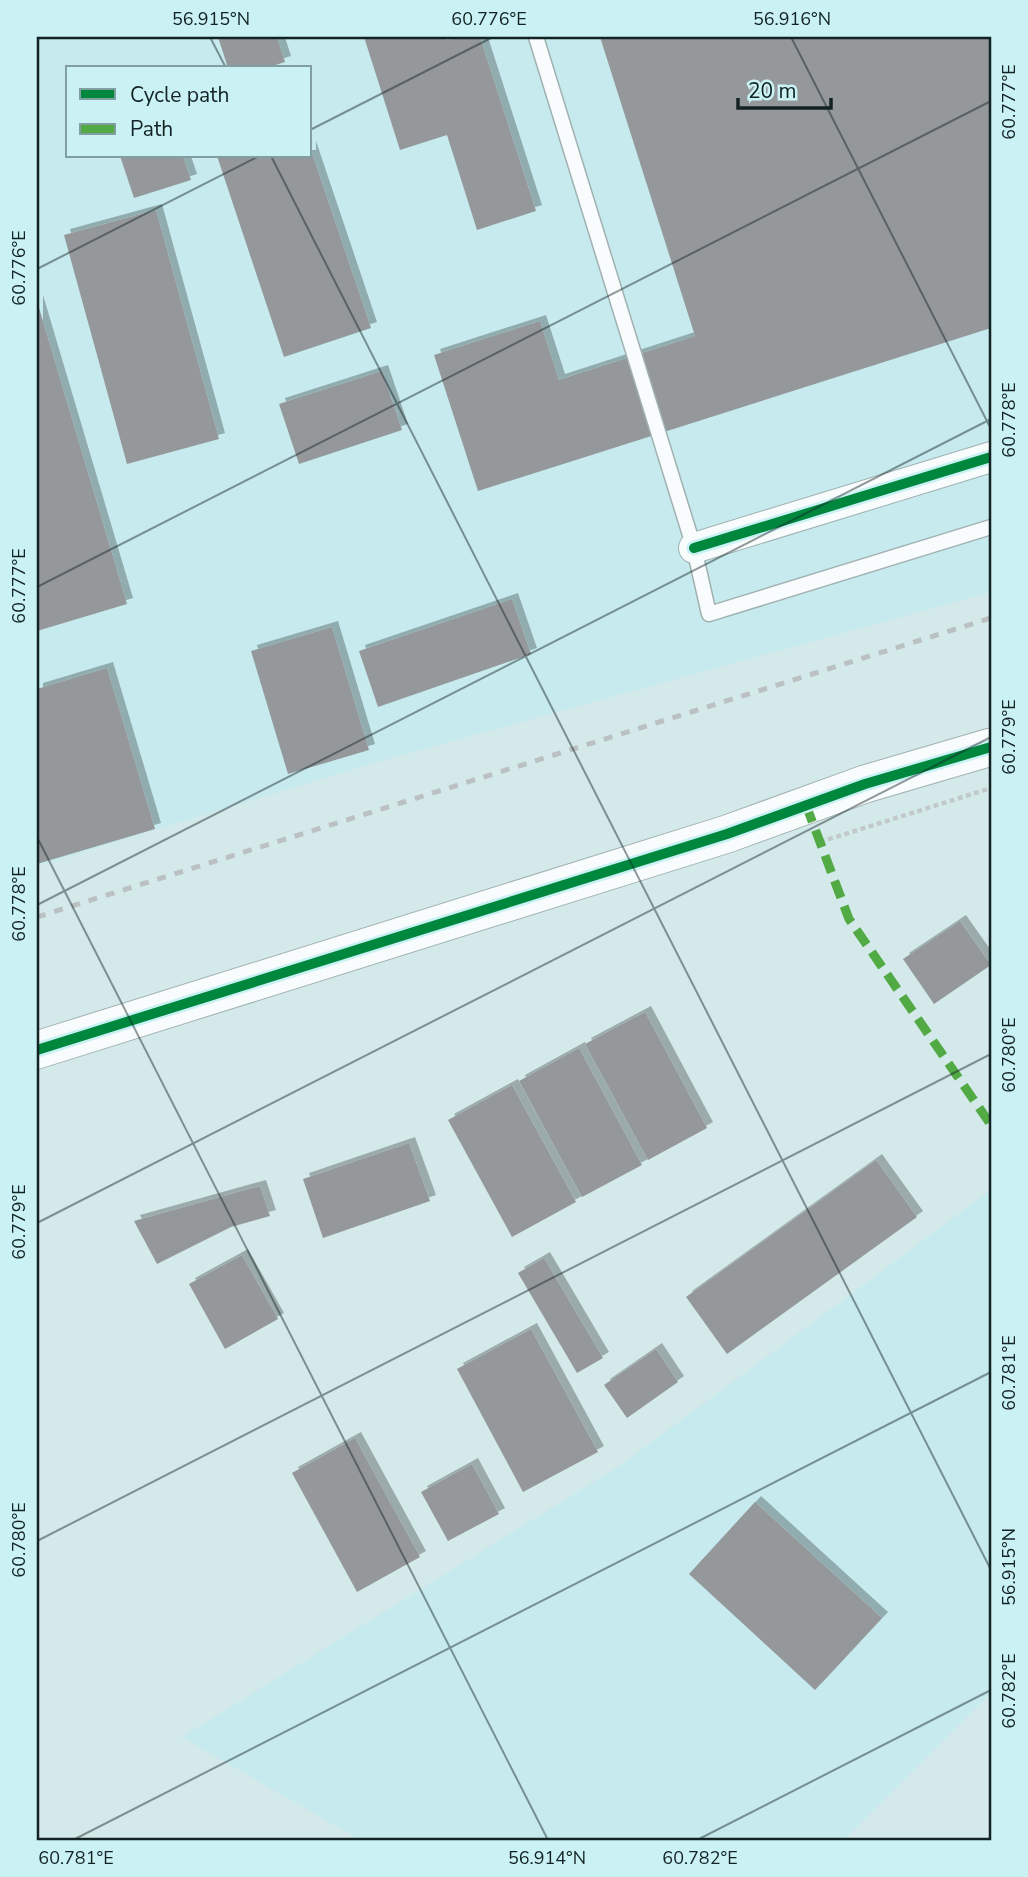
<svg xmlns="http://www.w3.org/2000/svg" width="1028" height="1877" font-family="'Nunito Sans',sans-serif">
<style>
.built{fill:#c6eaed;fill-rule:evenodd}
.building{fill:#94989b;filter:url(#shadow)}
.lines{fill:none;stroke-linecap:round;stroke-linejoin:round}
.service-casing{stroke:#a1b1b2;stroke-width:17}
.minor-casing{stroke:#a1b1b2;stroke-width:32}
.tertiary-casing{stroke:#a1b1b2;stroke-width:39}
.path{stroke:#c2c9ca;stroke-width:4.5;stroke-dasharray:5 3.5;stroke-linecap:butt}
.service{stroke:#f9fcfc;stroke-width:14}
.minor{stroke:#f9fcfc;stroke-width:30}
.tertiary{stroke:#f9fcfc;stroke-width:37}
.rail{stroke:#bbc1c2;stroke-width:5;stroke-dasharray:9 9;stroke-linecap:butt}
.quiet{stroke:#51aa43;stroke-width:9;stroke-dasharray:18 9;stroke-linecap:butt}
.cycleway-casing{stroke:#caf1f4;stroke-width:15}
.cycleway{stroke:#00873e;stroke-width:10}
.ticks{fill:none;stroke:#132223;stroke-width:2;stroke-opacity:0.45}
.neatline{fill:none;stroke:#132223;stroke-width:2.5}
.ticks-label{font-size:18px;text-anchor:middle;fill:#132223}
</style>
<defs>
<filter id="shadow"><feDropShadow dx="6" dy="-6" stdDeviation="0" flood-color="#0004"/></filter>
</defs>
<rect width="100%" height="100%" fill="#d4e9ea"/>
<g class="built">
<path d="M37,37h954v555l-607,168 -347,106zM68,68h242v88h-242z"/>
<polygon points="991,1190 991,1693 844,1840 360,1840 182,1737 621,1465"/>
</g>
<g class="building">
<polygon points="218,37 277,37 285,62 266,68 228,68"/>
<polygon points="364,37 445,37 447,40 458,37 480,37 536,211 477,230 447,135 400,150"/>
<polygon points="600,37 991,37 991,328 478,491 434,355 540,321 559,380 695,336"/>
<polygon points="310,147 371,328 284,357 217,156 310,156"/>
<polygon points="120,156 183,156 191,180 134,198"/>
<polygon points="156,210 219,439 127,464 64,235"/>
<polygon points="37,301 127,604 37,631"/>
<polygon points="382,371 402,430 299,464 279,404"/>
<polygon points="512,599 531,654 378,707 359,651"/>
<polygon points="332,627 369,750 288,774 251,651"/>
<polygon points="107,668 155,829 37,864 37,689"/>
<polygon points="960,921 991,965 934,1004 903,959"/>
<polygon points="645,1012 707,1128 648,1160 585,1044"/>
<polygon points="579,1048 642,1165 582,1197 519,1081"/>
<polygon points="512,1085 576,1202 512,1237 448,1120"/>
<polygon points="409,1143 430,1201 323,1238 303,1179"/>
<polygon points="876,1160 917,1217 727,1354 686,1297"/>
<polygon points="260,1186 270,1216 231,1227 157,1264 134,1221"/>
<polygon points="242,1255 278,1319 225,1349 189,1284"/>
<polygon points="544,1258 603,1358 577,1373 518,1273"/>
<polygon points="531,1329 598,1452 523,1492 457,1369"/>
<polygon points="656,1349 678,1382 627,1418 604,1385"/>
<polygon points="355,1438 420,1557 357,1592 292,1473"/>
<polygon points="472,1464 499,1514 448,1541 421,1492"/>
<polygon points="755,1502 882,1618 815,1690 689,1574"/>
</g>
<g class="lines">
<defs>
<polyline id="service" points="536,37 694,548 709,614 991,527"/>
<polyline id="minor" points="694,548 991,457"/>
<polyline id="tertiary" points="37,1050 727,834 865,784 991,747"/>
</defs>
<use href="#service" class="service-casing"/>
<use href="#minor" class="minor-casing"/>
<use href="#tertiary" class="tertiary-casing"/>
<polyline class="path" points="820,842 991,788"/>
<use href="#service" class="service"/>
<use href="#minor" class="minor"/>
<use href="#tertiary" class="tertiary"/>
<polyline class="rail" points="37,917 991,618"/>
<polyline class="quiet" points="806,805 849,919 991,1125"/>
<defs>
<g id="cycleway">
<polyline points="694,548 991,457"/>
<polyline points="37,1050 727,834 865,784 991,747"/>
</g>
</defs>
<use href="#cycleway" class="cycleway-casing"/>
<use href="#cycleway" class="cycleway"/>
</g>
<path class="ticks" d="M210,37l16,31M791,37l200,392M310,130l183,-93M271,156l720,1414M37,269l222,-113M37,587l954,-486M37,837l511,1003M37,905l954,-486M37,1223l954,-486M37,1541l954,-487M73,1840l918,-468M697,1840l294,-150"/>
<rect width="1028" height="1877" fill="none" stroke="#caf1f4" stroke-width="77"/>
<rect x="66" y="66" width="245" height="91" fill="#caf1f4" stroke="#819ea0" stroke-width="2"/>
<rect x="80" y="89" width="35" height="10" fill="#00873e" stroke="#819ea0" stroke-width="2"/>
<text x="130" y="102" font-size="21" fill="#132223">Cycle path</text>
<rect x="80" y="124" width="35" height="10" fill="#51aa43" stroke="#819ea0" stroke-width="2"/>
<text x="130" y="136" font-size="21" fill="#132223">Path</text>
<path d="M738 98v10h93v-10" fill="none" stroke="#132223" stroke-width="3.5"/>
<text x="748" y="98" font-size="21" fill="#132223" stroke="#caf1f4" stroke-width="5" paint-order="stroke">20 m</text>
<rect x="38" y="38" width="952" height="1801" class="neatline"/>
<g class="ticks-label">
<text x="211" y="25">56.915°N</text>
<text x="489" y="25">60.776°E</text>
<text x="792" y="25">56.916°N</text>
<text transform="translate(1009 102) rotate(-90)" y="6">60.777°E</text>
<text transform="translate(19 268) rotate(-90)" y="6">60.776°E</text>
<text transform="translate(1009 420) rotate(-90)" y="6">60.778°E</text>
<text transform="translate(19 586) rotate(-90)" y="6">60.777°E</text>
<text transform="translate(1009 737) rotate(-90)" y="6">60.779°E</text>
<text transform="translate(19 904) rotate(-90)" y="6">60.778°E</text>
<text transform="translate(1009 1055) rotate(-90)" y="6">60.780°E</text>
<text transform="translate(19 1222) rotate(-90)" y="6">60.779°E</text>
<text transform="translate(1009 1373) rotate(-90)" y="6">60.781°E</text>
<text transform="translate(19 1540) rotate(-90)" y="6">60.780°E</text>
<text transform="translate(1009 1567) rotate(-90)" y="6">56.915°N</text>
<text transform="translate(1009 1691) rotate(-90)" y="6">60.782°E</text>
<text x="76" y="1864">60.781°E</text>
<text x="547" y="1864">56.914°N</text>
<text x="700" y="1864">60.782°E</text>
</g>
</svg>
